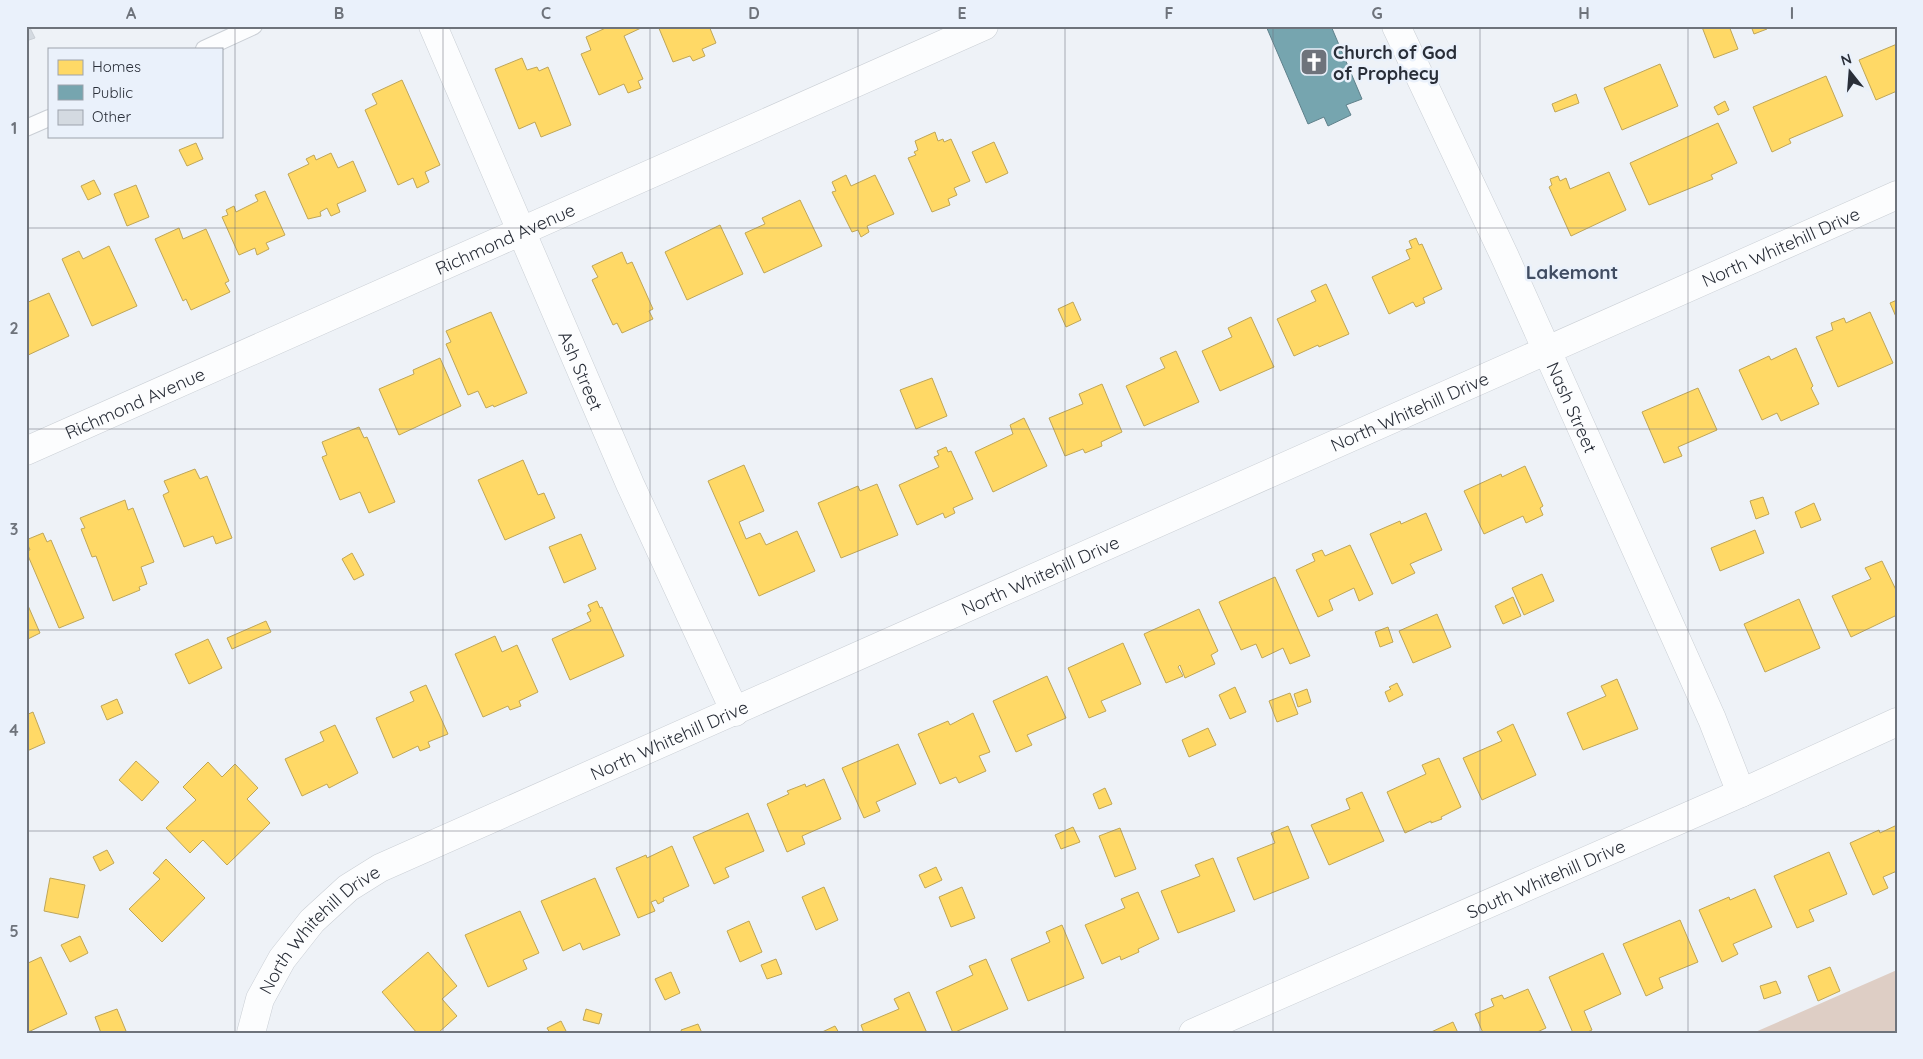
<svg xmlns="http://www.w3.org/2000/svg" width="1923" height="1059" font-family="Quicksand,sans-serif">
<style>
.forest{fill:#decec5}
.homes{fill:#ffd966;stroke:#bfa658}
.public{fill:#76a5af;stroke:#5f818b}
.building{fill:#d4dae1;stroke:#c9ced5}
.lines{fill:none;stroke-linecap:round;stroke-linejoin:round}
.lane-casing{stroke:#cacfd5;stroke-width:18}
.street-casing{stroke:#cacfd5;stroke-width:29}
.lane{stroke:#fcfdfe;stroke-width:16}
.street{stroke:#fcfdfe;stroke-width:28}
.grid{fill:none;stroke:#6e737b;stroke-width:1;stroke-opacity:0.55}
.labels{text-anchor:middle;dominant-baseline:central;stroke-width:5;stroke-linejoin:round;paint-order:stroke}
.poi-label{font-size:18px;font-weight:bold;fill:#292e38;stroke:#eaf1fb;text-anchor:start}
.street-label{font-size:18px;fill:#292e38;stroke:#eaf1fb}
.neighbourhood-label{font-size:19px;font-weight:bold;fill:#414d62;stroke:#eaf1fb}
.neatline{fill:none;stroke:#6e737b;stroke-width:2}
.grid-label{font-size:16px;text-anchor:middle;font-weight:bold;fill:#6e737b}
</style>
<rect width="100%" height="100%" fill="#eef2f7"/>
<polygon class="forest" points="1897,970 1897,1033 1753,1033"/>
<g class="homes">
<polygon points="610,26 640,26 641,28 624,36 643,79 638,81 641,88 628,93 624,84 599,95 581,54 591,50 586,37"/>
<polygon points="658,26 709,26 716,43 702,49 705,56 693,61 690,56 673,62"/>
<polygon points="1705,26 1729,26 1738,49 1714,58 1702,27"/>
<polygon points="1751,26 1766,26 1767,29 1754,34"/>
<polygon points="1897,44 1897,91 1876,100 1859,60"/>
<polygon points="522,58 527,70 537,67 539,71 548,67 571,125 541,137 535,122 519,129 495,69"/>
<polygon points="1660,64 1678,106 1622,130 1604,88"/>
<polygon points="1826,76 1843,116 1789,139 1791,143 1772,152 1753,107"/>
<polygon points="402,80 440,165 425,172 429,182 417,188 413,178 398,185 365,110 377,104 372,94"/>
<polygon points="1576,94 1579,103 1555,112 1552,104"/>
<polygon points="1725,101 1729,110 1718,115 1714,107"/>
<polygon points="1718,123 1737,163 1711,175 1713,179 1649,205 1630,163"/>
<polygon points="935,132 938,141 943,139 944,142 951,139 970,181 954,188 957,195 948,199 950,205 932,212 908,158 916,155 914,152 918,150 915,141"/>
<polygon points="994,142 1008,173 986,183 972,152"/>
<polygon points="196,143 203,159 187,166 179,150"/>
<polygon points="331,153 338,168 353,161 366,191 337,204 340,212 331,216 327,208 320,212 321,216 308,219 288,174 309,164 306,159 314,155 316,160"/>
<polygon points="1609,172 1626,210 1571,236 1549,187 1552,185 1550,179 1558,176 1560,181 1566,178 1570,189"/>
<polygon points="846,175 851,186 875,175 894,214 867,226 869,232 861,237 858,230 852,232 832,192 836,191 832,182"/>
<polygon points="94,180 101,194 88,200 81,186"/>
<polygon points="136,185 149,217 127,226 114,194"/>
<polygon points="265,191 285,235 266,243 269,249 257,255 255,248 239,255 222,217 228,215 226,210 234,206 236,212 258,201 255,195"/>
<polygon points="800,200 822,246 764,273 745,233 765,224 762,218"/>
<polygon points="720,225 743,274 687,300 665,252"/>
<polygon points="179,228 183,239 206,229 229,281 225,283 230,292 191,310 186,299 183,301 155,239"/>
<polygon points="1416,238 1419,245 1422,244 1442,289 1423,298 1425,303 1416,307 1413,302 1389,314 1372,277 1410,259 1406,250 1412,248 1409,241"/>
<polygon points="109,246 137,306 92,326 62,259 79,251 83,259"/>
<polygon points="622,252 627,264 632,262 653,309 649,311 653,319 622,333 617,323 613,325 592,280 598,277 592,266"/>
<polygon points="1326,284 1349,334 1319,347 1318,345 1294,356 1277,319 1316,301 1311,291"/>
<polygon points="49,293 69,336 26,356 26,303"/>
<polygon points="1897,300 1897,319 1890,303"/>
<polygon points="1073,302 1081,320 1066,327 1058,309"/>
<polygon points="491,312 527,393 494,407 493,405 486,408 478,391 468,395 446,344 451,342 446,331"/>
<polygon points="1870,312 1893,363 1838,387 1816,337 1833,330 1831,323 1844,318 1846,323"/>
<polygon points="1251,317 1274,367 1220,391 1202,351 1232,337 1228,328"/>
<polygon points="1796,348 1813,386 1811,388 1819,404 1781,421 1777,413 1762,420 1739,370 1769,356 1771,360"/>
<polygon points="1176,351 1199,402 1144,426 1126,386 1165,368 1160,358"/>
<polygon points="440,358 461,406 399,435 379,389 414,374 413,370"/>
<polygon points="932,378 947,416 916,429 900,390"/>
<polygon points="1102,384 1122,432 1101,442 1102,446 1085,453 1083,449 1065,456 1049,418 1083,404 1079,394"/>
<polygon points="1698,388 1717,430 1678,447 1682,456 1664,463 1642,412"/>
<polygon points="1024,418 1047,466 993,492 975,452 1013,434 1010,425"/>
<polygon points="359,427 364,438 367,437 395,502 369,513 360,492 340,500 322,457 327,455 322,442"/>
<polygon points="946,447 948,452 951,451 973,499 953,508 955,513 945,518 943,513 917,525 899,485 939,467 934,457 939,455 937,451"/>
<polygon points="523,460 538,495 544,493 555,518 505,540 478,480"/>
<polygon points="744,465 764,511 739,522 746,539 760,533 766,545 797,531 815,571 759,596 708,481"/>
<polygon points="1525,466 1543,506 1540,508 1543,515 1526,523 1523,516 1484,534 1464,491 1501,474 1502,477"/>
<polygon points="195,469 200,479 207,476 232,538 216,544 213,536 184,547 163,495 169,492 164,481"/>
<polygon points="877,484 898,535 841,558 818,503 858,486 860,491"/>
<polygon points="1763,497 1769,514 1756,519 1750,501"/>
<polygon points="125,500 128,510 133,508 154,562 141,567 147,584 139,587 140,590 113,601 96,556 92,557 81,529 85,528 80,518"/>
<polygon points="1814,503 1821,520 1801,528 1795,512"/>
<polygon points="1426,513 1442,550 1410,564 1415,573 1392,584 1370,534 1400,521 1401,524"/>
<polygon points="1755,530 1764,553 1720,571 1711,548"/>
<polygon points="43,533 47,542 51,540 84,618 59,628 26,551 30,550 26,540"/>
<polygon points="581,534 596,569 564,583 549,547"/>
<polygon points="1350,545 1373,594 1359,601 1354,588 1329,600 1333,610 1318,617 1296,570 1315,561 1312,554 1322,550 1325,556"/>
<polygon points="352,553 364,575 354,580 342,559"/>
<polygon points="1882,561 1897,592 1897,615 1851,637 1832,596 1871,579 1865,568"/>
<polygon points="1542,574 1554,601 1524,615 1512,588"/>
<polygon points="1275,577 1310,656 1290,664 1283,648 1262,658 1256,644 1241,650 1219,602"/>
<polygon points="1513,597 1521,616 1503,624 1495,606"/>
<polygon points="1799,599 1820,648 1765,672 1744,624"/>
<polygon points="26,601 40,633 26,640"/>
<polygon points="597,601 600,608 602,607 624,656 570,680 552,639 591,621 587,613 591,611 588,605"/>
<polygon points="1199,609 1218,651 1211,655 1215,664 1185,678 1180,665 1178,667 1183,676 1166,683 1144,634"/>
<polygon points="1437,614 1451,647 1413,663 1399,631"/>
<polygon points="266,621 271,632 232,649 227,638"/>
<polygon points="1388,627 1393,642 1380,647 1375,632"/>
<polygon points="495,636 502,652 517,645 538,692 519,701 521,706 510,710 508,706 483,717 455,654"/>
<polygon points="208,639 222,668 189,684 175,654"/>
<polygon points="1123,643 1141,684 1101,701 1106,711 1089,718 1068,668"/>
<polygon points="1047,676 1066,718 1027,735 1032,745 1016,752 993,701"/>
<polygon points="1617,679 1638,729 1583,750 1567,713 1606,696 1601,686"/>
<polygon points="1397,683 1403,695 1389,702 1385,692 1391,689 1389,687"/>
<polygon points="426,685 448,734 428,742 430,747 420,751 418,746 393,758 376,718 414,701 410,692"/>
<polygon points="1235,687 1246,712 1230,719 1219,695"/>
<polygon points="1307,689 1311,702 1298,707 1294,694"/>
<polygon points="1290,693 1298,714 1277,722 1269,701"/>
<polygon points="117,699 123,713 107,720 101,706"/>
<polygon points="33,712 45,743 27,751 26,715"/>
<polygon points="973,713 990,752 979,756 986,771 959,783 956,777 940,784 918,734 948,721 950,725"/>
<polygon points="1513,724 1536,775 1482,800 1463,758 1502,741 1497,732"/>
<polygon points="335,725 358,773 329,788 327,784 302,796 285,759 324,741 320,732"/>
<polygon points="1208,728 1216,745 1189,757 1182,740"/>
<polygon points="898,744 916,784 876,802 880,811 864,818 842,768"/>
<polygon points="1439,758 1461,807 1441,817 1442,819 1431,823 1431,821 1405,833 1387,792 1426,774 1422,765"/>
<polygon points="136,761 159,782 142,801 119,780"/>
<polygon points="208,762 222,777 235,764 258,788 247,799 270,823 227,865 203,840 190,853 166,828 196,800 183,787"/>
<polygon points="824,779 841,819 802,836 805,844 787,852 767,804 789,794 787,791 805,784 806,787"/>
<polygon points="1105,788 1112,804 1099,809 1093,794"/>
<polygon points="1362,792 1384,841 1329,865 1311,825 1350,809 1346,799"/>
<polygon points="748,813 764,851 725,868 729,877 714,884 693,837"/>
<polygon points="1897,825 1897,871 1883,877 1888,888 1873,895 1850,843 1879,830 1880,833"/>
<polygon points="1288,826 1309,878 1254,900 1237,858 1275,843 1271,833"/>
<polygon points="1073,827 1080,842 1061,849 1055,835"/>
<polygon points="1120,828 1136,869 1115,877 1099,836"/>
<polygon points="672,846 689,886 663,898 664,901 658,904 656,900 651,902 655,911 638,918 616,868 646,855 647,858"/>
<polygon points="107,850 114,863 100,871 93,857"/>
<polygon points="1829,852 1847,894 1809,910 1814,921 1797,928 1774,876"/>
<polygon points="1213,858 1235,911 1178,933 1161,891 1200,876 1195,865"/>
<polygon points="166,859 205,898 162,942 129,909 160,879 153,873"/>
<polygon points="936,867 942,880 925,888 919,875"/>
<polygon points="50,878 85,885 78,918 44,911"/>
<polygon points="595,878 620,935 583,950 580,943 563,951 541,901"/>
<polygon points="824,887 838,920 816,930 802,897"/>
<polygon points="962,887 975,918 951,927 939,897"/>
<polygon points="1755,889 1772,927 1733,944 1738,954 1722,962 1699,910 1729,897 1730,900"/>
<polygon points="1138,892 1159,939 1138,949 1139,952 1121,960 1120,956 1102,964 1085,925 1125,908 1121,899"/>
<polygon points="520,911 539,953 523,960 527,969 488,987 465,935"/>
<polygon points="1680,920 1698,962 1659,978 1663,988 1646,996 1623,944"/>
<polygon points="749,921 762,952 740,962 727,931"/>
<polygon points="1062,925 1084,978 1028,1001 1011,959 1050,942 1046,932"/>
<polygon points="80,936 88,953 70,962 61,945"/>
<polygon points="428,952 457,986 442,999 457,1016 438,1033 417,1033 382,992"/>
<polygon points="1603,953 1621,994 1584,1011 1592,1030 1585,1033 1573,1033 1549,977"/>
<polygon points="41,957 67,1014 26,1033 26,964"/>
<polygon points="776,959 782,974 767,979 761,965"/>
<polygon points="986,959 1008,1009 953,1033 936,992 973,975 969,966"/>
<polygon points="1830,967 1840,991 1818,1001 1808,976"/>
<polygon points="671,972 680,993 665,1000 655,979"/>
<polygon points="1776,981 1781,993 1764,999 1760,986"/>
<polygon points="1528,989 1546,1028 1535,1033 1483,1033 1475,1014 1494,1006 1491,999 1502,995 1504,999"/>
<polygon points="909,992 927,1033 864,1033 861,1025 899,1009 894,999"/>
<polygon points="117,1009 126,1031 122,1033 101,1033 95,1017"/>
<polygon points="586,1009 602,1014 599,1024 583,1020"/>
<polygon points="561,1021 567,1033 550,1033 547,1028"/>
<polygon points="1453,1022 1458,1033 1429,1033"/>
<polygon points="698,1024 702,1033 682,1033 681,1030"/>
<polygon points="835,1026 839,1033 820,1033"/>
</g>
<polygon class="public" points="1266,26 1331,26 1362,99 1346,105 1351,115 1328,126 1324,117 1308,124"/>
<polygon class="building" points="26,26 29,26 35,38 26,41"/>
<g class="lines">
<defs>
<g id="lane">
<polyline points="204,49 254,26"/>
<polyline points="26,128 49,118"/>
</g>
<g id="street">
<path id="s1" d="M433,26l197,458 105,228"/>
<path id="s2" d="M1396,26l109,231 207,462 29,74"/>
<path id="s3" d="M26,451l958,-425"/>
<path id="s4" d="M251,1033l9,-34 22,-40 30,-38 36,-33 32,-20 1517,-673"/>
<path id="s5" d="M1193,1033l548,-240 156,-71"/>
</g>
</defs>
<use href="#lane" class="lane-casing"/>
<use href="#street" class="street-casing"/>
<use href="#lane" class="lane"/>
<use href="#street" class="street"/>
</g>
<path class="grid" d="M235,26v1007M443,26v1007M650,26v1007M858,26v1007M1065,26v1007M1273,26v1007M1480,26v1007M1688,26v1007M26,228h1871M26,429h1871M26,630h1871M26,831h1871"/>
<defs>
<symbol id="church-square" viewBox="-11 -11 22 22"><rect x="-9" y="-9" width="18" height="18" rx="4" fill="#6e737b" stroke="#eaf1fb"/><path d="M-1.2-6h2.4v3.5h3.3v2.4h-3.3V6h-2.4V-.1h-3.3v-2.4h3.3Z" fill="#fff"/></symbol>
</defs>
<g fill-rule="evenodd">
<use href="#church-square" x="1298" y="46" width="32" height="32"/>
</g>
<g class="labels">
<g class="poi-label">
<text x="1333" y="52">Church of God<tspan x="1333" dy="21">of Prophecy</tspan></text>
</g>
<g class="street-label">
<text stroke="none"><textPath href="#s3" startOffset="524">Richmond Avenue</textPath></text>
<text stroke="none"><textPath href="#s4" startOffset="1748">North Whitehill Drive</textPath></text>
<text stroke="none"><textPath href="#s1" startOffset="375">Ash Street</textPath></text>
<text stroke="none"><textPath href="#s3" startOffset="119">Richmond Avenue</textPath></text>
<text stroke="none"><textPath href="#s2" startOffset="420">Nash Street</textPath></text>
<text stroke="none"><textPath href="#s4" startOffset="1342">North Whitehill Drive</textPath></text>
<text stroke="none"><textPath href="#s4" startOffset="938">North Whitehill Drive</textPath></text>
<text stroke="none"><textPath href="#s4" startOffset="532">North Whitehill Drive</textPath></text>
<text stroke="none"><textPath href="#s5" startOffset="385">South Whitehill Drive</textPath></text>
<text stroke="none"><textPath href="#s4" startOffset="128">North Whitehill Drive</textPath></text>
</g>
<g class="neighbourhood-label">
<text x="1572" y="272">Lakemont</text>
</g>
</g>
<rect width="1923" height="1059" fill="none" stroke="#eaf1fb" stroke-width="55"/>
<rect x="48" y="48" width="175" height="90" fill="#eaf1fb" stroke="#9da3ad"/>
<rect x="58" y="60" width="25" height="15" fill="#ffd966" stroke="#9da3ad"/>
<text x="92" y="72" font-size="15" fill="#292e38">Homes</text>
<rect x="58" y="85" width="25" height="15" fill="#76a5af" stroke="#9da3ad"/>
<text x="92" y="98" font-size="15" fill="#292e38">Public</text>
<rect x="58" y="110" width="25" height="15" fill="#d4dae1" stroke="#9da3ad"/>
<text x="92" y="122" font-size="15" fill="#292e38">Other</text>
<g transform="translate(1850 72) rotate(343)" stroke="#eaf1fb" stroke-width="4" paint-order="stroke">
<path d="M0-4L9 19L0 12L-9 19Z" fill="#292e38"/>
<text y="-8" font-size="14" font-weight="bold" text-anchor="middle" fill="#292e38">N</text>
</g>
<rect x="28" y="28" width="1868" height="1004" class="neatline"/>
<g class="grid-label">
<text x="131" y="19">A</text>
<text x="339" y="19">B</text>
<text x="546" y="19">C</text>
<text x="754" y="19">D</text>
<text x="962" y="19">E</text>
<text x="1169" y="19">F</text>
<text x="1377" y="19">G</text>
<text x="1584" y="19">H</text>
<text x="1792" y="19">I</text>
<text x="14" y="134">1</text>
<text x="14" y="334">2</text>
<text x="14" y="535">3</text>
<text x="14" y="736">4</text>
<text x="14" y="937">5</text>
</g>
</svg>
